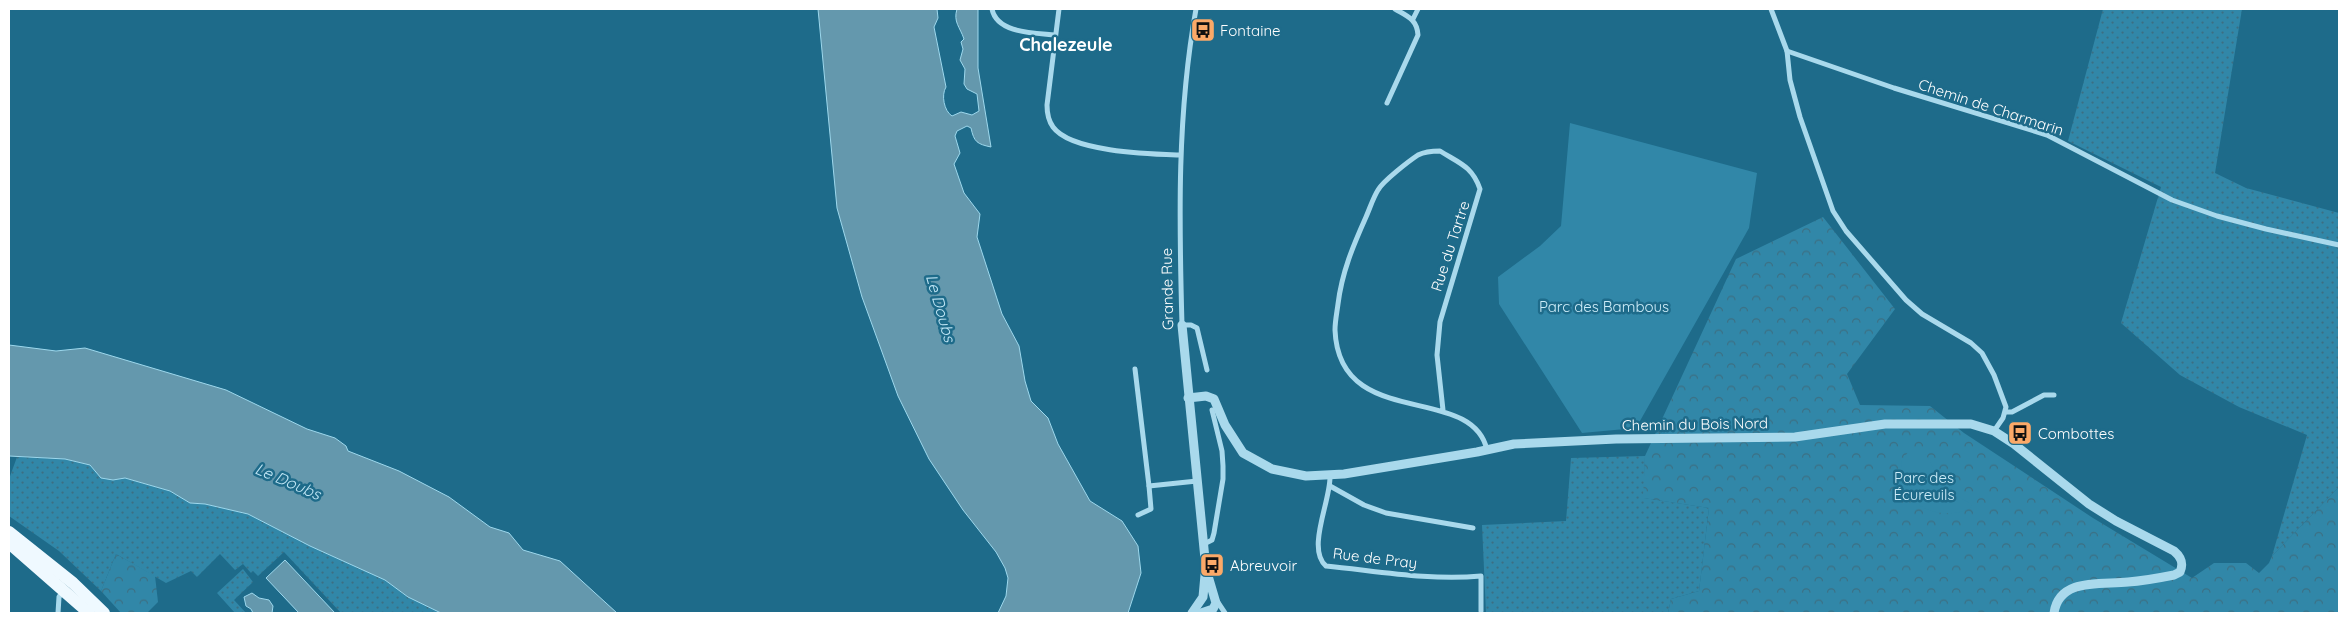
<svg xmlns="http://www.w3.org/2000/svg" width="2348" height="622" font-family="Quicksand,sans-serif">
<style>
.grass{fill:url(#grass-dots)}
.forest{fill:url(#forest-crowns)}
.green{fill:#3187a8}
.water{fill:#6498ad;stroke:#9dd8ed}
.lines{fill:none;stroke-linecap:round;stroke-linejoin:round}
.minor{stroke:#a9d9ec;stroke-width:5}
.tertiary{stroke:#a9d9ec;stroke-width:9}
.primary{stroke:#eff9ff;stroke-width:12}
.labels{text-anchor:middle;dominant-baseline:central;stroke-width:5;stroke-linejoin:round;paint-order:stroke}
.poi-label{font-size:15px;fill:#fff;stroke:#1e6b8a;text-anchor:start}
.street-label{font-size:15px;fill:#fff;stroke:#1e6b8a}
.park-label{font-size:15px;fill:#ceedf9;stroke:#1e6b8a}
.water-label{font-size:16px;font-style:italic;fill:#c0e6f5;stroke:#1e6b8a}
.quarter-label{font-size:18px;font-weight:bold;fill:#fff;stroke:#1e6b8a}
</style>
<defs>
<pattern id="grass-dots" width="8" height="8" patternUnits="userSpaceOnUse" patternTransform="scale(1.25)"><rect width="8" height="8" fill="#3187a8"/><path d="M2 2h.1M6 6h.1" fill="none" stroke="#3c6f83" stroke-width="1.8" stroke-linecap="round"/></pattern>
<pattern id="forest-crowns" width="20" height="18" patternUnits="userSpaceOnUse" patternTransform="scale(1.25)"><rect width="20" height="18" fill="#3187a8"/><path d="M2 6a3 3 0 1 1 6 0M12 15a3 3 0 1 1 6 0" fill="none" stroke="#3c6f83"/></pattern>
</defs>
<rect width="100%" height="100%" fill="#1e6b8a"/>
<g class="grass">
<polygon points="2103,9 2242,9 2215,173 2246,188 2339,213 2339,487 2272,556 2307,435 2239,407 2180,375 2121,323 2161,187 2068,141"/>
<polygon points="1645,456 1644,498 1709,508 1699,591 1671,599 1668,613 1486,613 1482,525 1566,521 1571,458"/>
<polygon points="17,457 65,459 90,465 101,478 113,480 124,478 170,491 190,503 205,504 248,514 310,546 385,580 408,597 441,613 341,613 284,552 258,576 253,571 251,573 243,564 235,570 220,554 197,577 191,571 166,583 116,554 101,591 59,551 9,516 9,479"/>
<polygon points="243,569 253,582 234,600 246,613 235,613 217,593"/>
</g>
<g class="forest">
<polygon points="1823,217 1895,309 1847,374 1860,405 1930,406 1964,433 2093,518 2192,578 2214,563 2246,563 2259,573 2269,563 2272,556 2339,487 2339,613 1668,613 1671,599 1699,591 1709,508 1643,498 1645,456 1736,259"/>
<polygon points="116,554 155,576 158,602 147,613 121,613 101,591"/>
</g>
<g class="green">
<polygon points="1570,123 1757,173 1749,228 1636,428 1582,433 1499,304 1498,277 1540,246 1561,226"/>
<path d="M1909,451h14c8,10 11,21 18,31 8,11 22,16 32,24 -16,12 -47,9 -61,-7 -8,-10 -9,-26 -11,-38z"/>
</g>
<g class="water">
<path d="M818,9h119l1,9 -4,9 12,60c-5,8 -2,24 6,29l9,-4 11,3 7,-4 -2,-17 -10,-5 -3,-5 1,-15 -5,-9 3,-11 -2,-7 3,-3c-4,-12 -11,-17 -7,-30h21v59l13,79c-14,-3 -17,-5 -20,-19l-4,-2 -10,5 -2,5 5,17 -6,11 10,29 16,21 -3,23 25,77 17,32 6,35 6,20 17,17 10,26 32,57 32,20 16,25 3,27 -13,40h-130l8,-17 2,-18 -3,-10 -9,-16 -33,-42 -34,-51 -31,-63 -36,-99 -25,-89z"/>
<polygon points="9,345 56,351 85,348 226,390 307,429 335,438 346,446 348,451 399,471 449,497 490,527 509,533 523,550 560,561 617,613 441,613 408,597 385,580 310,546 248,514 205,504 190,503 170,491 125,478 113,480 101,478 90,465 65,459 9,456"/>
<polygon points="285,560 335,613 299,613 266,578"/>
<polygon points="252,593 259,598 269,600 273,606 272,613 253,613 251,609 246,606 244,597"/>
</g>
<g class="lines">
<g class="minor">
<path d="M992,9c5,25 44,24 63,26"/>
<path d="M1059,9l-12,96c0,8 1,15 6,22 18,25 97,27 126,28"/>
<path d="M1196,9c-19,105 -17,210 -14,316h9l6,3 10,42"/>
<polyline points="1771,9 1787,51 1790,80 1800,117 1833,211 1846,231 1906,300 1922,314 1971,343 1982,353 1994,375 2006,407 2003,418 1994,431"/>
<polyline points="1413,19 1418,9"/>
<polyline points="1787,51 1894,88 2047,135 2172,200 2217,216 2266,229 2339,245"/>
<path d="M1387,103l31,-68c-1,-16 -11,-19 -23,-26"/>
<polyline points="1135,369 1149,486 1197,481"/>
<path d="M1443,410l-6,-55 3,-33 40,-133c-8,-23 -21,-26 -40,-38 -6,0 -16,1 -22,4 -9,6 -35,26 -40,35 -5,8 -8,18 -12,27 -13,29 -24,55 -28,87 -1,8 -3,17 -3,26 4,102 137,52 152,120"/>
<polyline points="2006,412 2012,412 2044,395 2054,395"/>
<path d="M1330,476c1,24 -24,73 -4,90 51,5 104,15 155,10v35"/>
<polyline points="1330,486 1364,505 1386,513 1473,528"/>
<polyline points="1138,515 1151,509 1149,486"/>
<polyline points="1204,544 1212,540 1214,533 1223,479 1223,466 1222,451 1212,410"/>
<polyline points="1217,601 1225,613"/>
<polyline points="58,613 59,597 63,591"/>
</g>
<g class="tertiary">
<polyline points="1182,325 1206,569 1216,603 1213,609 1201,613"/>
<path d="M1188,398l18,-2 8,3 11,26 18,28 29,16 34,7 38,-2 133,-22 37,-8 102,-5 179,-2 90,-13h86l23,7 20,13 75,60 27,17 58,30c7,6 10,12 6,21l-6,3c-15,3 -31,6 -46,7 -26,3 -69,-5 -74,31"/>
<polyline points="1192,613 1203,597 1205,575"/>
</g>
<g class="primary">
<polyline points="9,532 73,583 104,613"/>
<polyline points="9,543 89,613"/>
</g>
</g>
<defs>
<symbol id="bus-square" viewBox="-11 -11 22 22"><rect x="-9" y="-9" width="18" height="18" rx="4" fill="#fba968" stroke="#1e6b8a"/><path d="M-5-6H5V4H4V6H2V4H-2V6H-4V4H-5ZM-3.5-4V0h7V-4ZM-3.5 1.2v1.5H-2V1.2ZM2 1.2v1.5H3.5V1.2Z" fill="#111"/></symbol>
</defs>
<g fill-rule="evenodd">
<use href="#bus-square" x="1189" y="16" width="28" height="28"/>
<use href="#bus-square" x="2006" y="419" width="28" height="28"/>
<use href="#bus-square" x="1198" y="551" width="28" height="28"/>
</g>
<g class="labels">
<g class="poi-label">
<text x="1220" y="30">Fontaine</text>
<text x="2038" y="433">Combottes</text>
<text x="1230" y="565">Abreuvoir</text>
</g>
<g class="street-label">
<text transform="translate(1991 107) rotate(18)">Chemin de Charmarin</text>
<text transform="translate(1450 246) rotate(-72)">Rue du Tartre</text>
<text transform="translate(1167 289) rotate(-91)">Grande Rue</text>
<text transform="translate(1695 424) rotate(-1)">Chemin du Bois Nord</text>
<text transform="translate(1375 558) rotate(7)">Rue de Pray</text>
</g>
<g class="park-label">
<text x="1604" y="306">Parc des Bambous</text>
<text x="1924" y="477">Parc des<tspan x="1924" dy="17">Écureuils</tspan></text>
</g>
<g class="water-label">
<text transform="translate(941 308) rotate(74)">Le Doubs</text>
<text transform="translate(288 481) rotate(23)">Le Doubs</text>
</g>
<g class="quarter-label">
<text x="1066" y="44">Chalezeule</text>
</g>
</g>
<rect width="2348" height="622" fill="none" stroke="#ffffff" stroke-width="20"/>
</svg>
